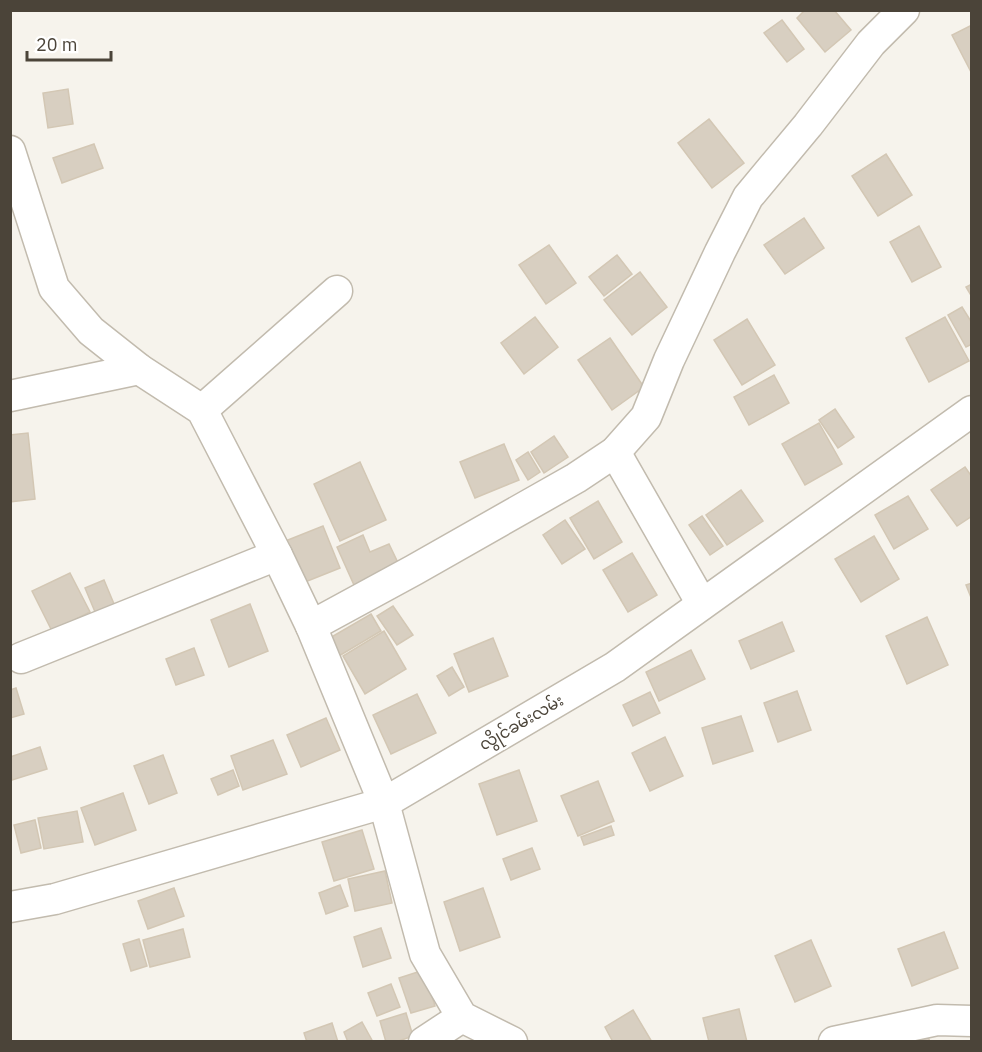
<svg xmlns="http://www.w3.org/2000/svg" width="982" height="1052" font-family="'IBM Plex Sans','Noto Sans Myanmar',sans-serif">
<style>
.building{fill:#d8cfc1;stroke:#d3c7b4;stroke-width:1.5}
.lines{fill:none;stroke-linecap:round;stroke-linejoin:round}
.minor-casing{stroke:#c2bbae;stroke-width:33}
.minor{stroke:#fff;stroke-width:30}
.labels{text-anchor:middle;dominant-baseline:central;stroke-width:4.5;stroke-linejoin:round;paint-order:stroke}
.street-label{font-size:16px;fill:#4b4439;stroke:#fff}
</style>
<rect width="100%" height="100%" fill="#f6f3ec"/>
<g class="building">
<polygon points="805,10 834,10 851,30 825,52 797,18"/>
<polygon points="782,20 804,49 787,62 764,33"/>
<polygon points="972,25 972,74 952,35"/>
<polygon points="68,89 73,124 48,128 43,93"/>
<polygon points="709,119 744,163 712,188 678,143"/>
<polygon points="94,144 103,168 62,183 53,158"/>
<polygon points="886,154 912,195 878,216 852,176"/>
<polygon points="804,218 824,248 785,274 764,245"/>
<polygon points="919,226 941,267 912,282 890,242"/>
<polygon points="549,245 576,283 546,304 519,265"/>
<polygon points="617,255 632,274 604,296 589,277"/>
<polygon points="640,272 667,307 632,335 604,300"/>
<polygon points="972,284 972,297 966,287"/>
<polygon points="962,307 972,323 972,344 966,347 948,315"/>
<polygon points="535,317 558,347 524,374 501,343"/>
<polygon points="945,317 969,361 929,382 906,338"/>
<polygon points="747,319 775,365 742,385 714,340"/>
<polygon points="610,338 644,387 612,410 578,360"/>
<polygon points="774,375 789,403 749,425 734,397"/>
<polygon points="835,409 854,437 838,448 819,420"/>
<polygon points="819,423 842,464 805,485 782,444"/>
<polygon points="28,433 35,499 10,502 10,435"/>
<polygon points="554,436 568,457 544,473 531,452"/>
<polygon points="504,444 519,480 475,498 460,462"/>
<polygon points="528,452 540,472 528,480 516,460"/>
<polygon points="360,462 386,520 340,541 314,484"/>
<polygon points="965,467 972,477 972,516 957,526 931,490"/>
<polygon points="741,490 763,521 727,545 706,515"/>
<polygon points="908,496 928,529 894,549 875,515"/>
<polygon points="598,501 622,542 594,559 570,518"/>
<polygon points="702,516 723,546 710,555 689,525"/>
<polygon points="565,520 585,549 562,564 543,535"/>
<polygon points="323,526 340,568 300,584 283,542"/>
<polygon points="363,535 370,552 389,544 399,565 354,585 337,547"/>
<polygon points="874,536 899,579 861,602 835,559"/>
<polygon points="632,553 657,595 628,612 603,570"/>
<polygon points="70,573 90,612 52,631 32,591"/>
<polygon points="104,580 117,611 98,619 85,588"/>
<polygon points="972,583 972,600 966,585"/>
<polygon points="250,604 268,651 229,667 211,620"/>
<polygon points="393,606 413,635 397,645 377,616"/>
<polygon points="371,614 381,631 339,656 328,639"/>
<polygon points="927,617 948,665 907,684 886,636"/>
<polygon points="782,622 794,651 751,669 739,641"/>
<polygon points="384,631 406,669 365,694 343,656"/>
<polygon points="493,638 508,676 469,692 454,654"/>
<polygon points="194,648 204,675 176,685 166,659"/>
<polygon points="691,650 705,679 659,701 646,672"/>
<polygon points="452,667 464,687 449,696 437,676"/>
<polygon points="16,688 24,714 10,718 10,690"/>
<polygon points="797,691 811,730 778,742 764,703"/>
<polygon points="650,692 660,713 633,726 623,705"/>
<polygon points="417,694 436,733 391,754 373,715"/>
<polygon points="741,716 753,751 713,764 702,728"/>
<polygon points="326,718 340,750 301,767 287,735"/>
<polygon points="665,737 683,776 650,791 632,753"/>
<polygon points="273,740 287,774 243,790 231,756"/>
<polygon points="40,747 47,769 12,780 10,757"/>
<polygon points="163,755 177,793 149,804 134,766"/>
<polygon points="233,770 239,786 218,795 211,779"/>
<polygon points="519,770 537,821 497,835 479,784"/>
<polygon points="598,781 614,821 578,836 561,796"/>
<polygon points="123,793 136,830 95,845 81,808"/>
<polygon points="77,811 83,842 44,849 38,818"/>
<polygon points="35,820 41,848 21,853 14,825"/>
<polygon points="611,826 614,835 584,845 581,837"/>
<polygon points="362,830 374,869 334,881 322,842"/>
<polygon points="532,848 540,869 511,880 503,859"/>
<polygon points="385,871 392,903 355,911 348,879"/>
<polygon points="340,885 348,906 326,914 319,893"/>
<polygon points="174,888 184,916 148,929 138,901"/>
<polygon points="483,888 500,937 460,951 444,902"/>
<polygon points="381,928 391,958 363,967 354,937"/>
<polygon points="183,929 190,957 150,967 143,940"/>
<polygon points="944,932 958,968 912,986 898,949"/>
<polygon points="139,939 147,966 131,971 123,944"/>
<polygon points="811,940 831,986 795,1002 775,956"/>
<polygon points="424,970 435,1006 411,1013 399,978"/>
<polygon points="391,984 400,1007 377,1016 368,993"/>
<polygon points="739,1009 747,1042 709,1042 703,1018"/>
<polygon points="633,1010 652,1042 613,1042 605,1027"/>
<polygon points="406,1013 413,1036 396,1042 386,1042 380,1021"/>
<polygon points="362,1022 373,1042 348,1042 344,1032"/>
<polygon points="332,1023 338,1042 307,1042 304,1033"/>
<polygon points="927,1034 930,1042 911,1042"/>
</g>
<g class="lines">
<defs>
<g id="minor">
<polyline points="10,151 54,288 91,331 139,369 202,410 277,555 311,626 384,803 425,954 462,1017 512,1042"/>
<polyline points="10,396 139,369"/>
<polyline points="202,410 337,291"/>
<polyline points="615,452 702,604"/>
<polyline points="311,626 414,570 576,478 615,452 646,417 669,360 720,252 748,197 808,125 871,43 904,10"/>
<polyline points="21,658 277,555"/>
<polyline points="10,907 55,899 384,803 615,667 972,411"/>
<polyline points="424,1042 462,1017"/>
<polyline points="834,1042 937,1020 972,1021"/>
</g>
</defs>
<use href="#minor" class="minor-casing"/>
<use href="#minor" class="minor"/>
</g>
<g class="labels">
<g class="street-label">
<text transform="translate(521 722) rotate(-30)">လွိုင်ခမ်းလမ်း</text>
</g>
</g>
<rect width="982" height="1052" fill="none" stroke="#4b4439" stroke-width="24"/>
<path d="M27 51v9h84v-9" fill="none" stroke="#4b4439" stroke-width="3"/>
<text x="36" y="51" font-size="18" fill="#4b4439" stroke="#ffffff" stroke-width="4.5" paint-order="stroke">20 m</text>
</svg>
